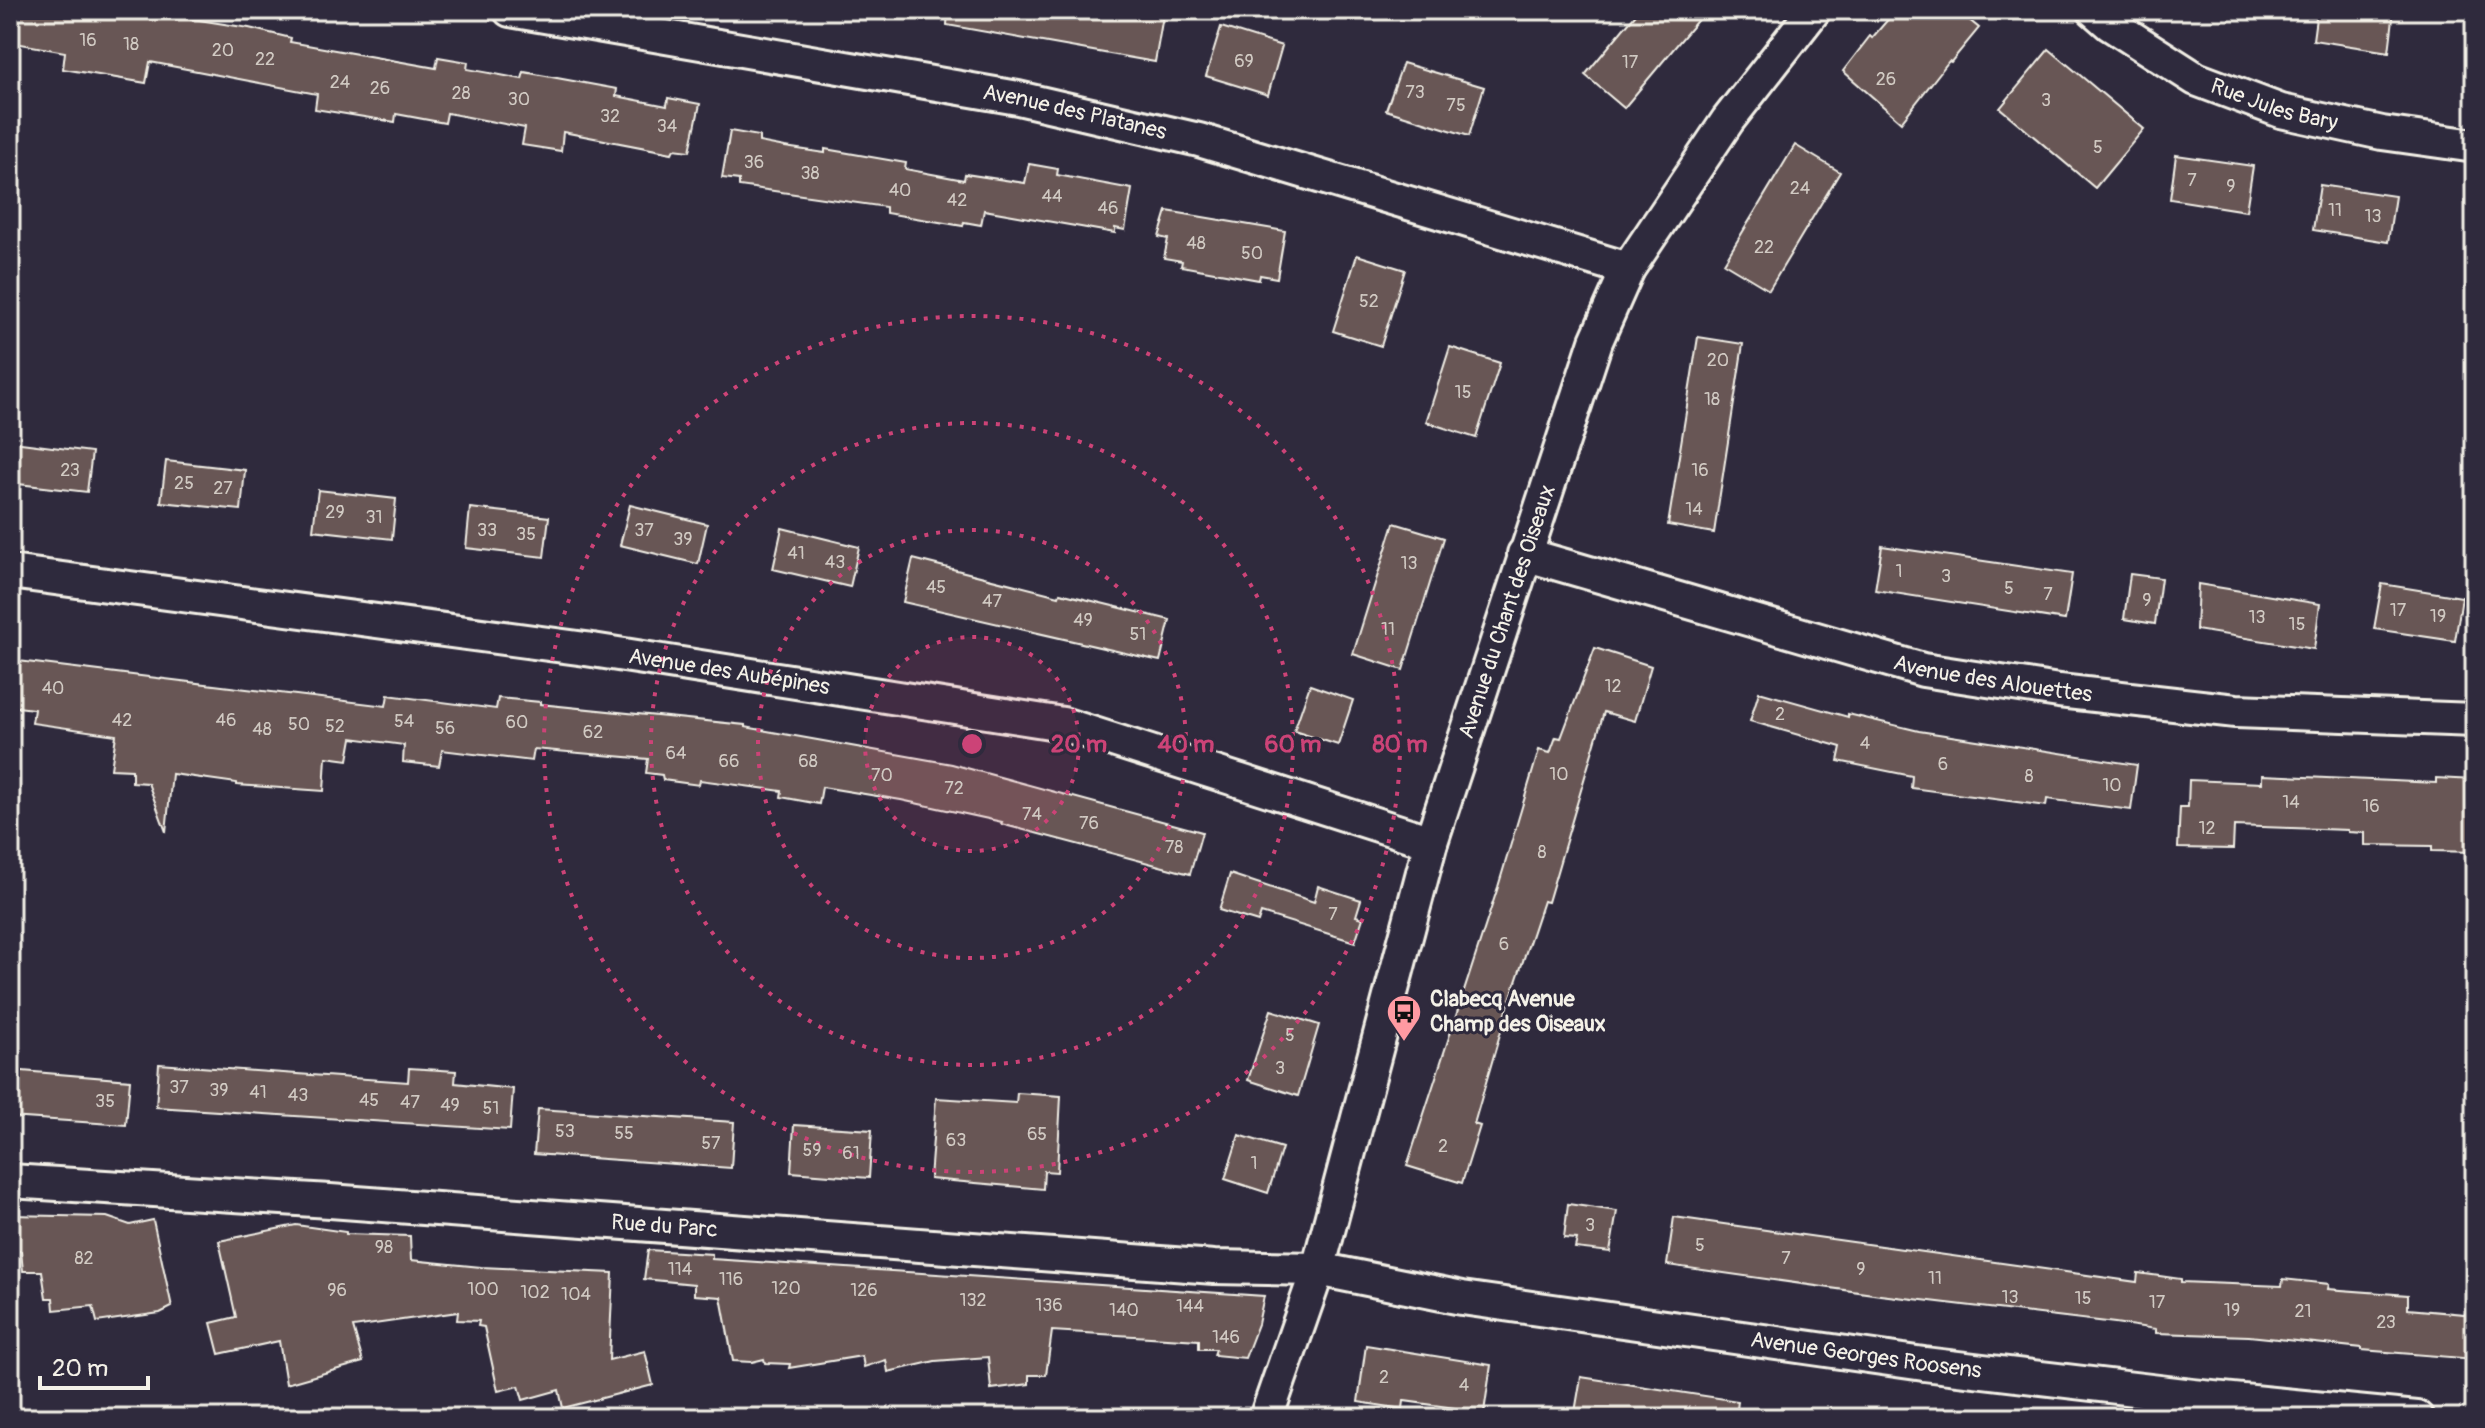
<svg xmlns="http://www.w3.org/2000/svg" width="2485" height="1428" font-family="Pangolin,sans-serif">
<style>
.building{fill:#685655;stroke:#f4f1e8;stroke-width:2}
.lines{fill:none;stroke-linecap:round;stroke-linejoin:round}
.street-casing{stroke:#f4f1e8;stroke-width:38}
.street{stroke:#2f2a3d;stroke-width:32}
.ring{fill:none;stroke:#cc4377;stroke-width:4;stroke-dasharray:4 8}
.labels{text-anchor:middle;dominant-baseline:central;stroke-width:6;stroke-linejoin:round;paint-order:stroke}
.number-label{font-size:18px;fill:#d1cac3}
.street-label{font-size:22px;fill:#f4f1e8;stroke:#2f2a3d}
.poi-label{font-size:22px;font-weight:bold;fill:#f4f1e8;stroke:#2f2a3d;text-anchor:start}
.centre{fill:#cc4377;stroke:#2f2a3d;stroke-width:4}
.ring-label{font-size:24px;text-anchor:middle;font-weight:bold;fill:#cc4377;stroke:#2f2a3d;stroke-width:6;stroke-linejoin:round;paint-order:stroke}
</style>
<rect width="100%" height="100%" fill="#2f2a3d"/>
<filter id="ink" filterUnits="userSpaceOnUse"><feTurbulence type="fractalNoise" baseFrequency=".0125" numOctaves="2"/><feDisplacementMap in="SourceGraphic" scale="16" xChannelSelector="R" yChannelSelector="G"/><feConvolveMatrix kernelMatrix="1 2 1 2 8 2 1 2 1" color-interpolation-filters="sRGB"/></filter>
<g filter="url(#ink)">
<g class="building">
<polygon points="10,10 137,10 249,28 291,38 290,42 436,68 438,57 468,62 467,69 495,74 522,79 524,72 617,89 616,96 667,106 668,98 700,104 690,151 674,149 672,153 563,132 561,151 522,145 525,128 447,113 445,123 396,114 395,122 315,109 317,94 150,62 146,83 63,69 65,52 10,42"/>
<polygon points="948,10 1164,10 1155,62 947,25"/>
<polygon points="1639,10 1706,10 1624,108 1585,75"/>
<polygon points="1896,10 1957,10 1979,28 1951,62 1949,61 1901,122 1843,71 1870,36 1872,38"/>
<polygon points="2317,10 2394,10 2389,52 2313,40"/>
<polygon points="1221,27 1282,46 1268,95 1206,76"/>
<polygon points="2049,49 2144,129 2095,188 2000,108"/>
<polygon points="1403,63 1484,87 1469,136 1386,110"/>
<polygon points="730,131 759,136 759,142 785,147 825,153 825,149 906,163 905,169 964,180 965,174 1025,183 1029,164 1058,169 1057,175 1132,189 1125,230 1115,228 1115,233 984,210 981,225 964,222 963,226 886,213 886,207 739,186 739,180 722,178"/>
<polygon points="1795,145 1840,172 1769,290 1724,263"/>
<polygon points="2176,155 2253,166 2246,211 2170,199"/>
<polygon points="2320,185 2395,196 2388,242 2313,230"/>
<polygon points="1167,211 1285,231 1277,278 1260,275 1259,280 1181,266 1182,261 1164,258 1168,239 1159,237"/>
<polygon points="1357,255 1405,270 1381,346 1333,331"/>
<polygon points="1698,337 1743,344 1714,533 1668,525"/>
<polygon points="1450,347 1500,363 1476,438 1426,422"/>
<polygon points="13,442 92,452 87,492 10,483"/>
<polygon points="166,461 245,470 241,510 161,502"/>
<polygon points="318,490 396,499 392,539 313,530"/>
<polygon points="630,505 707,524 698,564 620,545"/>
<polygon points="470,508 549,517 544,557 466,548"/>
<polygon points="1394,523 1444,538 1403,670 1353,654"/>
<polygon points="782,528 859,547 850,587 773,569"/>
<polygon points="1882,546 2072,574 2065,620 1875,590"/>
<polygon points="913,559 1059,596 1060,593 1170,620 1160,661 903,602"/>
<polygon points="2130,574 2161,578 2155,624 2124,619"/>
<polygon points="2198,584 2320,604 2314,649 2196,630"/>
<polygon points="2382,584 2462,597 2455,641 2374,629"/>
<polygon points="1595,648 1651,666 1635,721 1604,712 1548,902 1543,901 1509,1003 1474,1124 1480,1126 1462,1183 1407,1166 1498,887 1539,750 1550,753 1556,737 1561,738"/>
<polygon points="10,660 386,706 388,695 496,709 498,698 540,702 540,704 745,725 745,727 952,764 1202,832 1190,874 1001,824 1002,822 901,800 822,787 819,804 781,797 782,791 700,780 699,785 663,780 662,775 646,773 648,759 534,749 532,761 442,750 439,766 403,762 404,745 352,738 348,760 326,757 324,791 237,785 237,783 172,774 166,832 148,783 132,782 132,770 111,769 116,735 32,723 34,709 10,706"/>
<polygon points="1310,685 1353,700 1338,745 1294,731"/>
<polygon points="1759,692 1848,717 1848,714 1919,731 2137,765 2131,810 2047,799 2046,806 1911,788 1912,776 1838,761 1841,747 1750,721"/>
<polygon points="2262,775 2436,783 2436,778 2475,780 2475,852 2432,851 2432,846 2365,845 2365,833 2348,832 2348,830 2234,826 2233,849 2178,848 2180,807 2188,807 2189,780 2262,783"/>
<polygon points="1230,874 1314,902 1318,886 1361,900 1356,916 1363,918 1355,942 1261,913 1258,922 1219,910"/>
<polygon points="1271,1010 1319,1025 1298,1096 1248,1080"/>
<polygon points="159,1064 408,1082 409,1068 456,1071 455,1083 513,1089 510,1130 156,1107"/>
<polygon points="10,1070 130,1080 126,1125 10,1117"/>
<polygon points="1017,1093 1061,1096 1057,1172 1044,1171 1043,1189 930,1179 936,1098 1016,1103"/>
<polygon points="538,1109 734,1122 731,1168 534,1154"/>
<polygon points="794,1125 872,1130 869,1178 791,1172"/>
<polygon points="1239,1135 1282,1148 1268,1193 1225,1179"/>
<polygon points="1568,1204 1617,1211 1610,1252 1575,1248 1577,1239 1564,1238"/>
<polygon points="10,1215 107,1217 130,1225 153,1220 172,1307 160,1313 97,1322 93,1306 54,1310 53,1298 46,1298 42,1271 23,1271 21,1251 10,1250"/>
<polygon points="1674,1217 2137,1282 2138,1273 2181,1279 2181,1282 2282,1286 2283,1279 2329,1284 2328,1289 2408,1295 2408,1309 2475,1315 2475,1359 2362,1350 2362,1348 2249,1336 2156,1333 2156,1329 2115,1323 1880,1295 1667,1265"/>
<polygon points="296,1225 346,1232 346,1234 410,1236 411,1260 481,1267 613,1273 609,1360 645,1351 653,1385 563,1408 559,1390 523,1400 519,1386 498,1391 484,1327 478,1326 479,1321 457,1320 458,1312 353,1327 363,1362 286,1384 279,1341 219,1354 211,1323 236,1317 219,1241"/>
<polygon points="648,1250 712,1254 712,1259 1264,1296 1258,1324 1245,1358 1214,1355 1216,1349 1199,1349 1199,1340 1052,1331 1046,1375 1029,1375 1029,1384 991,1389 988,1357 935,1361 888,1372 886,1360 864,1367 862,1356 789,1368 790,1364 765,1363 764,1359 752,1362 733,1361 721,1297 694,1295 694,1284 644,1279"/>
<polygon points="1366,1345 1491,1365 1484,1412 1404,1401 1403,1409 1358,1402"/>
<polygon points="1581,1377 1738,1401 1736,1418 1574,1418"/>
</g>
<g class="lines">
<defs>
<g id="street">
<path id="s1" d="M510,10l508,88 181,42 429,129"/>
<path id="s2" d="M2094,10l16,14 86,55 85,32 101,22 93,13"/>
<path id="s3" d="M1524,554l399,116 136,21 177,20 239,9"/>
<path id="s4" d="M10,572l576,77 477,75 368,118"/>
<path id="s5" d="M10,1181l320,20 884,66 104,2 144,29 462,66 269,32 224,22"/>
<path id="s6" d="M1266,1418l52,-149 113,-427 165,-501 32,-72 100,-149 86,-110"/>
</g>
</defs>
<use href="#street" class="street-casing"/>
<use href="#street" class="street"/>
</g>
</g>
<circle cx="972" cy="744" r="107" fill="#cc4377" fill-opacity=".12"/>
<g class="ring">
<circle cx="972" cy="744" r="107"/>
<circle cx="972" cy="744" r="214"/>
<circle cx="972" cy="744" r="321"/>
<circle cx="972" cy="744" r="428"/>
</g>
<defs>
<symbol id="bus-pin" viewBox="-11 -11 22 30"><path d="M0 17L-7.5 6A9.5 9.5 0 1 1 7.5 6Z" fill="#ff9aa2" stroke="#2f2a3d"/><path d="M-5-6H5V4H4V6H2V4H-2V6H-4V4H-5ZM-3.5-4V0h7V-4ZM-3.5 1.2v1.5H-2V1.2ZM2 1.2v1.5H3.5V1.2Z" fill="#111"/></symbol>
</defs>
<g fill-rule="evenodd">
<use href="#bus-pin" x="1384" y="992" width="40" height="54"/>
</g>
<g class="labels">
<g class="number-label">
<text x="88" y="40">16</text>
<text x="131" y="44">18</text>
<text x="223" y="50">20</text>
<text x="265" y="59">22</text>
<text x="1244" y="61">69</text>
<text x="1630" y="62">17</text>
<text x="1886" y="79">26</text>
<text x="340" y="82">24</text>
<text x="380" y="88">26</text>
<text x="1415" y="92">73</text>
<text x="461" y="93">28</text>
<text x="519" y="99">30</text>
<text x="2046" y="100">3</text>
<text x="1456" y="105">75</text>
<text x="610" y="116">32</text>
<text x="667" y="126">34</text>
<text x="2098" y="147">5</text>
<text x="754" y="162">36</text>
<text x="810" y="173">38</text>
<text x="2192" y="180">7</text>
<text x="2231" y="186">9</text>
<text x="1800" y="188">24</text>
<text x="900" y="190">40</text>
<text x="1052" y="196">44</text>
<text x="957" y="200">42</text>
<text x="1108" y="208">46</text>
<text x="2335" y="210">11</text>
<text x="2373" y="216">13</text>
<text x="1196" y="243">48</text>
<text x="1764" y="247">22</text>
<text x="1252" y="253">50</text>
<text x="1369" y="301">52</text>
<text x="1718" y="360">20</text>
<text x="1463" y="392">15</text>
<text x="1712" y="399">18</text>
<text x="70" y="470">23</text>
<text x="1700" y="470">16</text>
<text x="184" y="483">25</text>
<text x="223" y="488">27</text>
<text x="1694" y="509">14</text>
<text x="335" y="512">29</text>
<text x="374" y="517">31</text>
<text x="487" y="530">33</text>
<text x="644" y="530">37</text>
<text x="526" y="534">35</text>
<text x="683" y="539">39</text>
<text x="796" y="553">41</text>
<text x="835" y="562">43</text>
<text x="1409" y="563">13</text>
<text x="1899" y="571">1</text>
<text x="1946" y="576">3</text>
<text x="936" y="587">45</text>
<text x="2009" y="588">5</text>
<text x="2048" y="594">7</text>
<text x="2147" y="600">9</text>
<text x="992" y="601">47</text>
<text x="2398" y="610">17</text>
<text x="2438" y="616">19</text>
<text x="2257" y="617">13</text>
<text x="1083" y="620">49</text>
<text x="2297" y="624">15</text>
<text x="1388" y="629">11</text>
<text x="1138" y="634">51</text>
<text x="1613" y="686">12</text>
<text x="53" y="688">40</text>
<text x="1780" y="714">2</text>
<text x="122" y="720">42</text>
<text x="226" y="720">46</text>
<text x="404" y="721">54</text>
<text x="517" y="722">60</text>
<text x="299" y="724">50</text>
<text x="335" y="726">52</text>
<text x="445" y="728">56</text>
<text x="262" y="729">48</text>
<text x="593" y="732">62</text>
<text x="1865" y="743">4</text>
<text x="676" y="753">64</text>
<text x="729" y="761">66</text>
<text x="808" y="761">68</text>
<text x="1943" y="764">6</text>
<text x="1559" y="774">10</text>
<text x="882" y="775">70</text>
<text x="2029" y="776">8</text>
<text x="2112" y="785">10</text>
<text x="954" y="788">72</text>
<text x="2291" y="802">14</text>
<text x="2371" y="806">16</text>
<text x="1032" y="814">74</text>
<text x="1089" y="823">76</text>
<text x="2207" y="828">12</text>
<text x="1174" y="847">78</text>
<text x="1542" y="852">8</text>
<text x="1333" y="914">7</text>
<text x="1504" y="944">6</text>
<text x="1290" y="1035">5</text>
<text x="1280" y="1068">3</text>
<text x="179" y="1087">37</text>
<text x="219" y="1090">39</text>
<text x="258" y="1092">41</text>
<text x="298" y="1095">43</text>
<text x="369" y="1100">45</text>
<text x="105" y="1101">35</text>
<text x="410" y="1102">47</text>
<text x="450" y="1105">49</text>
<text x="491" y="1108">51</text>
<text x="565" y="1131">53</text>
<text x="624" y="1133">55</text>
<text x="1037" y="1134">65</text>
<text x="956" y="1140">63</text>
<text x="711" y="1143">57</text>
<text x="1443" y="1146">2</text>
<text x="812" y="1150">59</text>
<text x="851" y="1153">61</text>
<text x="1254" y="1163">1</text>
<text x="1590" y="1225">3</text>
<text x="1700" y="1245">5</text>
<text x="384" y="1247">98</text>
<text x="84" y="1258">82</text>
<text x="1786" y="1258">7</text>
<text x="680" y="1269">114</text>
<text x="1861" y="1269">9</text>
<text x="1935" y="1278">11</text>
<text x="731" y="1279">116</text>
<text x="786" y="1288">120</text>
<text x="483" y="1289">100</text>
<text x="337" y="1290">96</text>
<text x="864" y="1290">126</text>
<text x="535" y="1292">102</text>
<text x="576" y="1294">104</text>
<text x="2010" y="1297">13</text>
<text x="2083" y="1298">15</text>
<text x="973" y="1300">132</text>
<text x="2157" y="1302">17</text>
<text x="1049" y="1305">136</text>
<text x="1190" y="1306">144</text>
<text x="1124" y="1310">140</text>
<text x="2232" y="1310">19</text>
<text x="2303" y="1311">21</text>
<text x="2386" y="1322">23</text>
<text x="1226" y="1337">146</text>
<text x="1384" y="1377">2</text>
<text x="1464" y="1385">4</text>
</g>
<g class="street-label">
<text stroke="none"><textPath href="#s2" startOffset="206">Rue Jules Bary</textPath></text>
<text stroke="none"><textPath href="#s1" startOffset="574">Avenue des Platanes</textPath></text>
<text stroke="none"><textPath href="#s6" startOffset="842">Avenue du Chant des Oiseaux</textPath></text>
<text stroke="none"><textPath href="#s4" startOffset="726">Avenue des Aubépines</textPath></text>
<text stroke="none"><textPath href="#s3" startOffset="486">Avenue des Alouettes</textPath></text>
<text stroke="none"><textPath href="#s5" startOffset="656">Rue du Parc</textPath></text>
<text stroke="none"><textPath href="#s5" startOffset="1866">Avenue Georges Roosens</textPath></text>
</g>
<g class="poi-label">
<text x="1430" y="999">Clabecq Avenue<tspan x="1430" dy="25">Champ des Oiseaux</tspan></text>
</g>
</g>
<circle cx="972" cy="744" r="12" class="centre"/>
<g class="ring-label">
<text x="1079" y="752">20 m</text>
<text x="1186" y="752">40 m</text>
<text x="1293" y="752">60 m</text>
<text x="1400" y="752">80 m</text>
</g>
<rect width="2485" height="1428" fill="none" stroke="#2f2a3d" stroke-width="40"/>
<rect x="20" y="20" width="2445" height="1388" fill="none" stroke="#f4f1e8" stroke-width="3" filter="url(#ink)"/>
<path d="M40 1376v12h108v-12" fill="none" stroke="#f4f1e8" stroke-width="4"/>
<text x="52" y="1376" font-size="24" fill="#f4f1e8" stroke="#2f2a3d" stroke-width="6" paint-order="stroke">20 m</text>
</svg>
